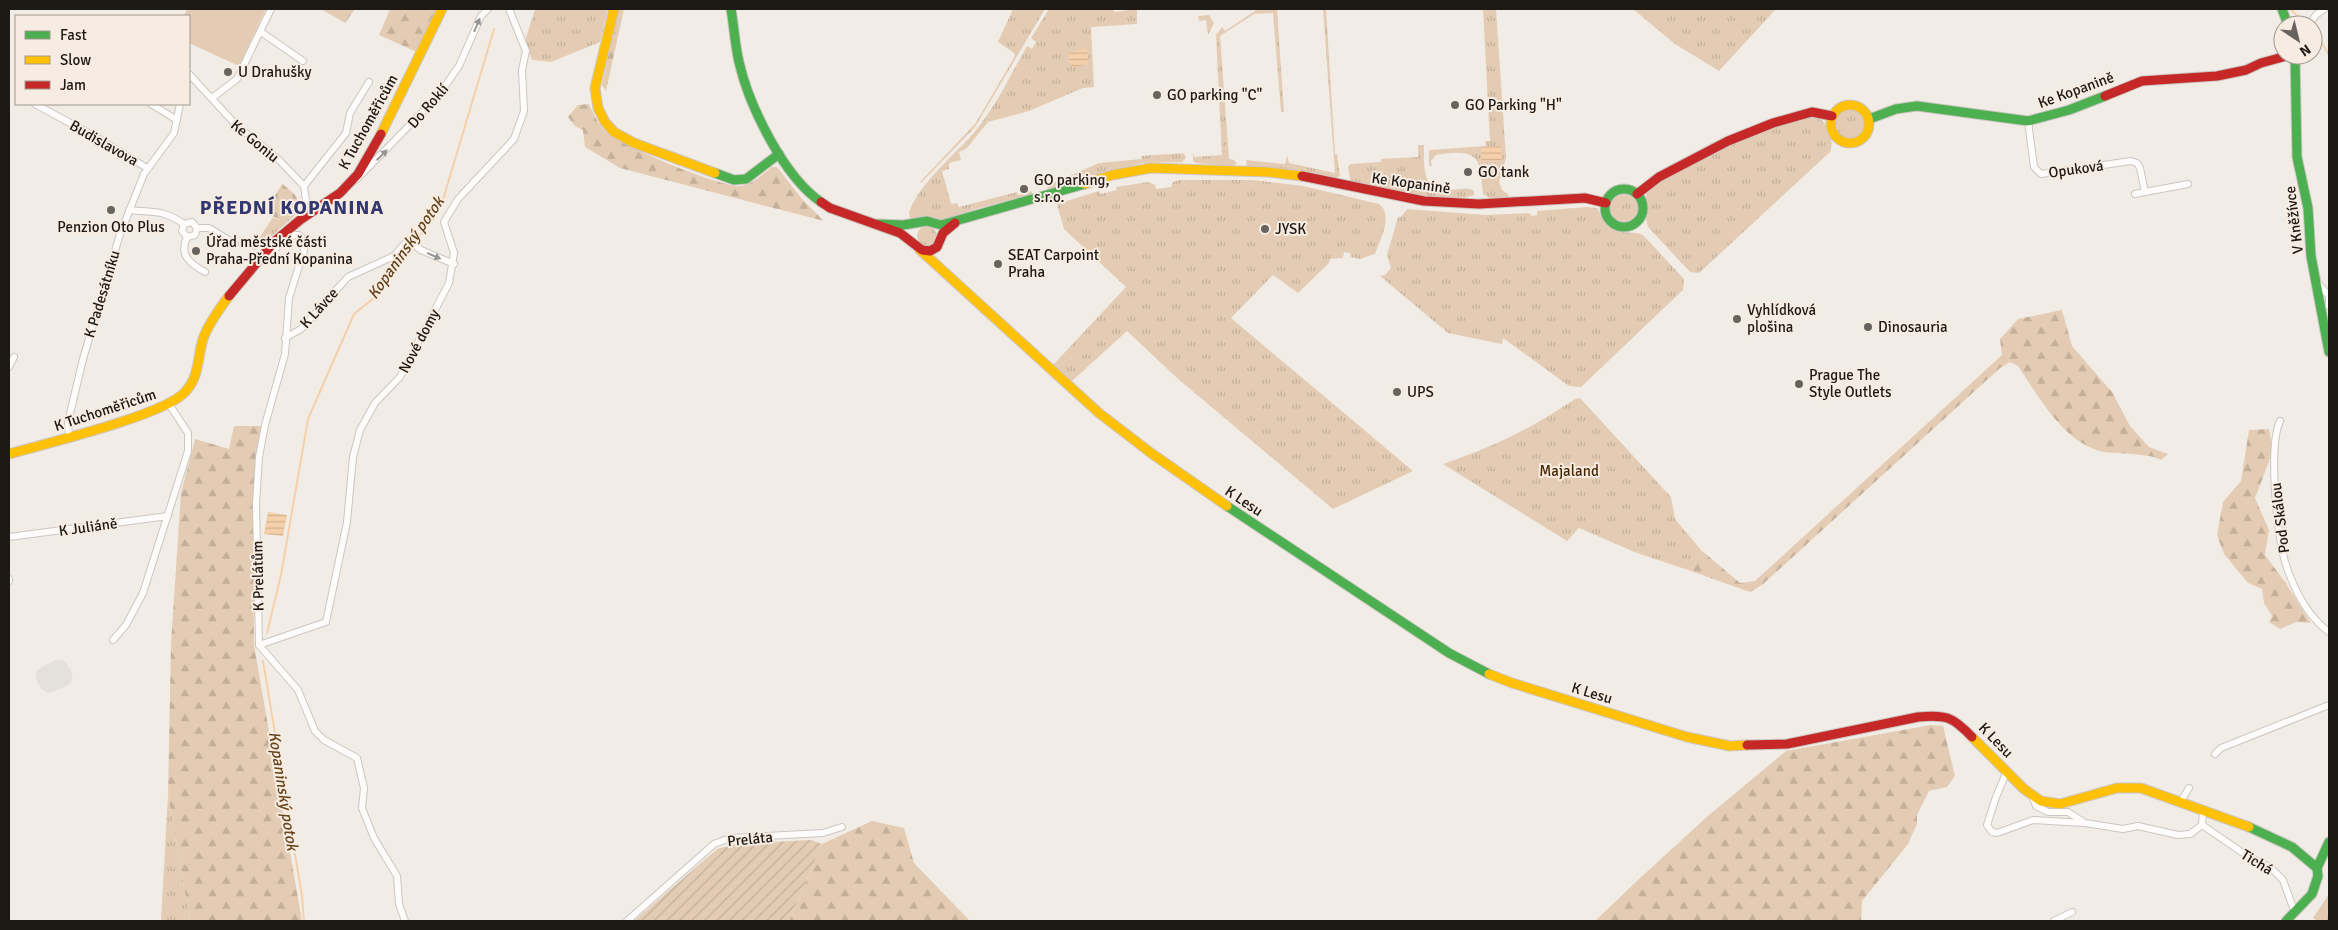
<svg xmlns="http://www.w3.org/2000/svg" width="2338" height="930" font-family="Signika,sans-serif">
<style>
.grass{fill:url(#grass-tufts)}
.forest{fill:url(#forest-firs)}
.cemetery{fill:url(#cemetery-stones)}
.garden{fill:url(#garden-furrows)}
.pitch{fill:#e4ccb4}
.water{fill:url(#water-rules)}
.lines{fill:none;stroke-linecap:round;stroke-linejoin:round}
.stream{stroke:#f5d0aa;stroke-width:2}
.taxiway{stroke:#e4e0dc;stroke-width:19}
.street-casing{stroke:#cbc6c2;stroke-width:8}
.fast-casing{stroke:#cbc6c2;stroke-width:11}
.slow-casing{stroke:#cbc6c2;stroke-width:11}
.jam-casing{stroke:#cbc6c2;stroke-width:11}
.street{stroke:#fdfcfb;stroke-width:6}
.fast{stroke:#4caf50;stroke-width:9}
.slow{stroke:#ffc107;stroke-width:9}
.jam{stroke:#c62828;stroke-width:9}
.oneway{fill:#989694}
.poi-dot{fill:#68635e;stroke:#f7ece1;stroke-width:2}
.labels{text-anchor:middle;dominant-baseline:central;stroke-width:4;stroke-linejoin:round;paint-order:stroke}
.poi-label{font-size:15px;fill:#1d1915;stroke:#f7ece1;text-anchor:start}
.street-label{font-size:15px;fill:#1d1915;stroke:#f7ece1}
.park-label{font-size:15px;fill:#472700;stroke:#f7ece1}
.water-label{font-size:16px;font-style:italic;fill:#64431c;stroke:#f7ece1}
.district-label{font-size:20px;font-weight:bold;letter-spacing:1px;fill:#323671;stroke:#f7ece1}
</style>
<defs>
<pattern id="grass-tufts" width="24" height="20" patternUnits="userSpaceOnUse" patternTransform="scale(1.25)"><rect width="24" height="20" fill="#e4ccb4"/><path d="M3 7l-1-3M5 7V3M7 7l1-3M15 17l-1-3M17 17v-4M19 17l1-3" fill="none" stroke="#c3af9a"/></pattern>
<pattern id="forest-firs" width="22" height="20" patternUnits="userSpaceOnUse" patternTransform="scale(1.25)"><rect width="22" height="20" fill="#e4ccb4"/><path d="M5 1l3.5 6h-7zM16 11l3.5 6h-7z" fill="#c3af9a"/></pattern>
<pattern id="cemetery-stones" width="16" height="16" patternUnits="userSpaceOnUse" patternTransform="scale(1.25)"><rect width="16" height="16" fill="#e4ccb4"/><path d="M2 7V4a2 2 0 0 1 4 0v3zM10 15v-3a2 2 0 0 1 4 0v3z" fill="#c3af9a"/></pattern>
<pattern id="garden-furrows" width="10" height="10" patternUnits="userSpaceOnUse" patternTransform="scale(1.25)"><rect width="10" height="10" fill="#e4ccb4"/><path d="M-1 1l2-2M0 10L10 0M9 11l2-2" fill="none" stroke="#c3af9a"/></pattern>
<pattern id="water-rules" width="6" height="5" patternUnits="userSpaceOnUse" patternTransform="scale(1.25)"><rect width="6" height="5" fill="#f5d0aa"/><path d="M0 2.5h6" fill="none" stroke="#d2b291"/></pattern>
</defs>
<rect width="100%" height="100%" fill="#f2ece6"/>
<g class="grass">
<polygon points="535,9 608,9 600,42 551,62 532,60 525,41"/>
<polygon points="1013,9 1045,9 975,127 921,183 920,182 975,124 1015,56 1014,53 998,42"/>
<path d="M1049,9h64l1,3 23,-3v15l-46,3 3,60 -11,1 -54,23 -41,11 -21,26 -8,4 2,8 -12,3v6l-7,2 9,33 6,-1 2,4 58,-15 1,3 14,-4v3l-57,15 -33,13 -32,-2 -1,-8c14,-34 45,-55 68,-83 20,-25 34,-55 50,-83l5,3 4,-7 -5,-4z"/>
<polygon points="1258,9 1277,9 1284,112 1281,112 1273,13 1254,14 1220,36 1229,159 1234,160 1237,164 1230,166 1196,163 1193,161 1193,153 1194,157 1222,155 1216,35 1222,27 1225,31"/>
<polygon points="1323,9 1326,9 1335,154 1337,154 1340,176 1336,178 1285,169 1247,167 1246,160 1285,164 1287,155 1289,163 1335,173"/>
<path d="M1483,9h13l10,149 -7,24 3,8 6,4 1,5h-18l-8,-5 -3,-27h4l1,9 5,-1v-10l-11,1c-4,-18 -29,-13 -43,-11l-5,6 1,5h-3v-16l57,-4 -1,-5h5z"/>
<polygon points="1633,9 1776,9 1719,71 1675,44"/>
<polygon points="1209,15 1214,23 1208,35 1206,20 1199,21 1198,16"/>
<circle cx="1850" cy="124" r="14"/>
<path d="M1816,117c12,4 19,23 14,35l-131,121 -9,-1 -42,-45 -2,-8 2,-10 -2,-15 2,-5 7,-6c52,-26 103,-58 161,-66z"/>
<path d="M1418,145h6c0,13 -2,42 15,45 10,1 21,-2 31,-1l4,2v4c-21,10 -100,-8 -124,-14l-2,-15 3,-2 30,-2v-3l37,-2z"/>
<polygon points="1184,153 1186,158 1182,162 1142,163 1048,190 1047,186 1099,163 1142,159 1141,156"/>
<path d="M1179,180h73l51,6 76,18c15,11 1,36 -4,50l-15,5 -9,-2 -1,-4 -6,-1 -1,6 -13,1 -1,4 -31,30 -25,-18 -42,43 182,153 -80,38 -156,-131 -50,-47 -55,50 -19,-16 73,-78 -62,-58 -7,-25 42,-13 2,3 16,-4 -1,-3 32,-5 7,3 1,4 15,-2 2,-5z"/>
<circle cx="1624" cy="208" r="15"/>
<path d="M1587,207l10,1c7,12 11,22 26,24 7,1 12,0 20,3l41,44 -1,11 -102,97 -12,-1 -66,-48 -1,6 -54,-11 -68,-57 5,-1 6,-7 -4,-13 11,-38h3l6,-8 79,6 43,-2 3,3 5,-1v-4z"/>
<path d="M273,217c6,5 13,3 20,0l-37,33 -4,-1z"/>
<circle cx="927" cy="236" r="10"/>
<path d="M1580,398l91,99 4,22 26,31 -10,21 -54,-18 -58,-25 -12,13 -124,-77c49,-17 88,-35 132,-65z"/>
<polygon points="168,795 190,921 161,921"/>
<polygon points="2329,894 2329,921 2317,921 2313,918"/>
</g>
<g class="forest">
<polygon points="321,9 355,9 345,23"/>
<polygon points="390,9 437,9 417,52 379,35"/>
<polygon points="618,9 624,9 606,91 602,85"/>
<path d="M589,104c4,9 9,20 16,27 15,15 113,55 134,55 12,0 24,-12 33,-19h5l25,32 22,22 -204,-53 -35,-21 -2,-17 -8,-4 -7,-9 10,-12z"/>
<path d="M2062,310l10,36 40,46 18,34 19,21 19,7 -7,6c-11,-7 -43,-6 -57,-8 -40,-8 -65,-55 -86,-86l-8,-4 -10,6 -238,217 -12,7 -59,-21 10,-21 39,33 15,-2 247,-226 -2,-16 18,-20z"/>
<polygon points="234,426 261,426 256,459 253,504 254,645 302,921 190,921 168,795 171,644 181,493 195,439 229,449"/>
<polygon points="2269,429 2273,451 2255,498 2269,530 2265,555 2285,582 2311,623 2296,622 2280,629 2269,622 2272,616 2264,603 2262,589 2248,583 2224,554 2217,535 2223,502 2241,481 2249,430"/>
<polygon points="1931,725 1943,726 1955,776 1947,787 1929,791 1917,815 1917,824 1908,844 1862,901 1861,921 1595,921 1639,879 1709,815 1786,751"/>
<polygon points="872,821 904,828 914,863 970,921 789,921 822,844"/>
</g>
<path class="cemetery" d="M282,184c14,10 22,17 11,33l-11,4 -17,-9z"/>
<polygon class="garden" points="811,840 822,844 789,921 634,921 717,849 735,844"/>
<polygon class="pitch" points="187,9 266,9 239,66 189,43 189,16 184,16"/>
<g class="water">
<polygon points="1084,48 1087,50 1088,64 1072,68 1068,54"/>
<polygon points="1501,146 1502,160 1482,161 1481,147"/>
<polygon points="268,512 287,515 283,536 264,534"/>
</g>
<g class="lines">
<g class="stream">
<polyline points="2290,9 2306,24"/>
<polyline points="2313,28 2329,55"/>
<polyline points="267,633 281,575 308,419 354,314 375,297 403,256 435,217 442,203 494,29"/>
<polyline points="263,661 302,896 304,921"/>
</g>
<polygon class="taxiway" points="59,669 63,677 49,683 45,676"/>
<defs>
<g id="street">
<polyline points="2309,25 2316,15 2324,9"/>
<polyline points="261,32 303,61"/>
<polyline points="189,74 237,126 277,158 304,186 308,214"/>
<polyline points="212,98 237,79 271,9"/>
<polyline points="35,104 94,136 147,168"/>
<polyline points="151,104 177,120"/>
<polyline points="2028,121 2034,167 2041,174 2131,161 2137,163 2140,168 2145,192 2188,184"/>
<polyline points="357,179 438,96 459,66 481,16 488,9"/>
<polyline points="304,186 346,133 350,113 369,82"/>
<polyline points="2135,194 2145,192"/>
<path d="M129,210c25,3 33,-1 55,14l8,-2 5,6"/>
<polyline points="184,224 182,231 187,237 195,235 197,228"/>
<polyline points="197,228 209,228 235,244"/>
<path d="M187,237c-8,18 2,26 18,35"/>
<polyline points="269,253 294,235 299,235 304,240 304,250 289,298 285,354 265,425 259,457 256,504 259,645 298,690 315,731 324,740 357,758 364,788 362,808 374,838 397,876 399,904 405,921"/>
<polyline points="2317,282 2329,296 2329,306"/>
<polyline points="285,338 301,329 348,277 394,256 408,240 421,250 454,264"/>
<polyline points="9,367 14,357"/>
<path d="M2280,421c-12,26 -3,112 5,141 8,25 22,54 44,70"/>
<polyline points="69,437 68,422 83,359 120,234 144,174 174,133 180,104"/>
<polyline points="9,537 168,516"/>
<polyline points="9,579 9,581"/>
<polyline points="113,640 126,625 143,593 188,451 188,433 169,404"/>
<polyline points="259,645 326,622 347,522 353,457 360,430 375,403 400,377 449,283 454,253 444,222 458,199 514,139 524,111 522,70 526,51 509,9"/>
<polyline points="2215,754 2221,748 2329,705"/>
<polyline points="2007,771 1996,797 1987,825 1992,832 1997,833 2033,820 2084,823"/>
<polyline points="2032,796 2036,806 2048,812 2068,812 2085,823 2123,829 2138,826 2178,835 2190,834 2202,825 2203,810"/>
<polyline points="2181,801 2189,788"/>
<polyline points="2202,825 2246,855 2271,868 2283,880 2295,913"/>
<polyline points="627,921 714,844 730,838 823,833 842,827"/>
<polyline points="2054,921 2072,912"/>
</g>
<g id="fast">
<path d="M731,9c3,18 4,36 8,53 10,44 45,115 82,140"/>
<polyline points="2282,9 2288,25"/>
<polyline points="2295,55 2297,157 2308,208 2311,256 2329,352"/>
<polyline points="1869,119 1896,109 1917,106 2028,121 2069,110 2105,96"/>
<polyline points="715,173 734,180 746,179 779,154"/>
<circle cx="1624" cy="208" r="19"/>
<polyline points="878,224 903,225 927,221 941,225 1085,184"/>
<polyline points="1227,506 1449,653 1489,674"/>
<polyline points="2249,827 2292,847 2317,868"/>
<polyline points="2286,921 2312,894 2318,876 2317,868 2329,842"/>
</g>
<g id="slow">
<polyline points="614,9 595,88 598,108 605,122 614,132 634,143 715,173"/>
<circle cx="1850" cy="124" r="19"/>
<polyline points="381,134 442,9"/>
<polyline points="1085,184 1112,175 1151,168 1268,172 1302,176"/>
<polyline points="919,249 1099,413 1151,453 1227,506"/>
<path d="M9,454c35,-10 156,-39 176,-62 15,-16 12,-34 18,-53 5,-15 17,-31 26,-43"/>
<polyline points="1489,674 1512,683 1687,737 1730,746 1747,745"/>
<polyline points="1972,737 2024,789 2041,801 2060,804 2117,788 2141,788 2249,827"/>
</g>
<g id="jam">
<polyline points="2105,96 2142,81 2217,76 2246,70 2261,63 2290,55"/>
<polyline points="1302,176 1424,201 1479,204 1585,198 1606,203"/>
<polyline points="1637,194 1659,177 1728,141 1773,123 1812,112 1832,116"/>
<polyline points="821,202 830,208 900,233 922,250 930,251 937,247 943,233 955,223"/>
<polyline points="229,296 275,241 300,220 340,193 358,174 381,134"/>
<path d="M1747,745l40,-1 131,-27c28,-3 35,0 54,20"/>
</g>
</defs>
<use href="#street" class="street-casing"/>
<use href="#fast" class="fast-casing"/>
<use href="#slow" class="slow-casing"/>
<use href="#jam" class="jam-casing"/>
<use href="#street" class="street"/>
<use href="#fast" class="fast"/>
<use href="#slow" class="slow"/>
<use href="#jam" class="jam"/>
</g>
<defs><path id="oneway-solid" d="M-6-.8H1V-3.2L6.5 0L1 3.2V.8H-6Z" transform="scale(1.25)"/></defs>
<g class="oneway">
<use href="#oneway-solid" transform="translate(477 25) rotate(-67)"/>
<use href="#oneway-solid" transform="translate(382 155) rotate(-45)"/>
<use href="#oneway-solid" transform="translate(434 256) rotate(24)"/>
</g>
<g class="poi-dot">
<circle cx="228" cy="72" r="5"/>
<circle cx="1157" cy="95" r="5"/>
<circle cx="1455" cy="105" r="5"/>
<circle cx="1468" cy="172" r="5"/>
<circle cx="1024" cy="189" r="5"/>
<circle cx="111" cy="210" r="5"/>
<circle cx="1265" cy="229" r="5"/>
<circle cx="196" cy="251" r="5"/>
<circle cx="998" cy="264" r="5"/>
<circle cx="1737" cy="319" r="5"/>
<circle cx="1868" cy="327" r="5"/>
<circle cx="1799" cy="384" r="5"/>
<circle cx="1397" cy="392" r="5"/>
</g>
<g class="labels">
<g class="poi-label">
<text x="238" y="72">U Drahušky</text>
<text x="1167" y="95">GO parking "C"</text>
<text x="1465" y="105">GO Parking "H"</text>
<text x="1478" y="172">GO tank</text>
<text x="1034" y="180">GO parking,<tspan x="1034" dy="17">s.r.o.</tspan></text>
<text x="111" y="227" text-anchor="middle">Penzion Oto Plus</text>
<text x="1275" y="229">JYSK</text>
<text x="206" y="242">Úřad městské části<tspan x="206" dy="17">Praha-Přední Kopanina</tspan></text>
<text x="1008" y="255">SEAT Carpoint<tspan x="1008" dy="17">Praha</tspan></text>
<text x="1747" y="310">Vyhlídková<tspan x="1747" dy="17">plošina</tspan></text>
<text x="1878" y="327">Dinosauria</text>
<text x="1809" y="375">Prague The<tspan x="1809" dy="17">Style Outlets</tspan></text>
<text x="1407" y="392">UPS</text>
</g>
<g class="street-label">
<text transform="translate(2076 90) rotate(-20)">Ke Kopanině</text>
<text transform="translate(428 106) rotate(-49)">Do Roklí</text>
<text transform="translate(368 122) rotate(-61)">K Tuchoměřicům</text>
<text transform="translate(255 141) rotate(40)">Ke Goniu</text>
<text transform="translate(104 143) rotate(30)">Budislavova</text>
<text transform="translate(2076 169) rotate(-8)">Opuková</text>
<text transform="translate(1411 183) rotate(8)">Ke Kopanině</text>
<text transform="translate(2294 220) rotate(-97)">V Kněžívce</text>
<text transform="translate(102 294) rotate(-73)">K Padesátníku</text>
<text transform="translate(319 308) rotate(-48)">K Lávce</text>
<text transform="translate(419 341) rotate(-62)">Nové domy</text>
<text transform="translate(105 410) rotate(-18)">K Tuchoměřicům</text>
<text transform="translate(1244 501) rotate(34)">K Lesu</text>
<text transform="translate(2280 518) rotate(-97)">Pod Skálou</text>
<text transform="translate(88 527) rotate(-8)">K Juliáně</text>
<text transform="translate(258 576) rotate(-91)">K Prelátům</text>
<text transform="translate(1592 693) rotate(17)">K Lesu</text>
<text transform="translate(1996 740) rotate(46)">K Lesu</text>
<text transform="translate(750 839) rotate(-6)">Preláta</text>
<text transform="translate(2257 862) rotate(32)">Tichá</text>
</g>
<g class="park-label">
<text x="1569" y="471">Majaland</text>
</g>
<g class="water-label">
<text transform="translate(406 248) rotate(-55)">Kopaninský potok</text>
<text transform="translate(283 791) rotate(81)">Kopaninský potok</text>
</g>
<g class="district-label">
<text x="292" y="207">PŘEDNÍ KOPANINA</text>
</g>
</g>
<rect width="2338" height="930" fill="none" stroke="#1d1915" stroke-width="20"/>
<rect x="15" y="15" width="175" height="90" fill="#f7ece1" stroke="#a0988f"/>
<rect x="25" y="31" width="25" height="8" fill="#4caf50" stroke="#a0988f"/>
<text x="60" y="40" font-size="15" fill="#1d1915">Fast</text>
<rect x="25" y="56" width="25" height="8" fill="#ffc107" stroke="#a0988f"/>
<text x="60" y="65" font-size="15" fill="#1d1915">Slow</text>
<rect x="25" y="81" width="25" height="8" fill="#c62828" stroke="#a0988f"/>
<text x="60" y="90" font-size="15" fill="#1d1915">Jam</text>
<g transform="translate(2298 40) rotate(145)"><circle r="24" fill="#f7ece1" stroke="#a0988f"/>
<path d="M0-4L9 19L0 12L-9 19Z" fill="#68635e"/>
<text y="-8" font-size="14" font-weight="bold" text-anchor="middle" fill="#1d1915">N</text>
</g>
</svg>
